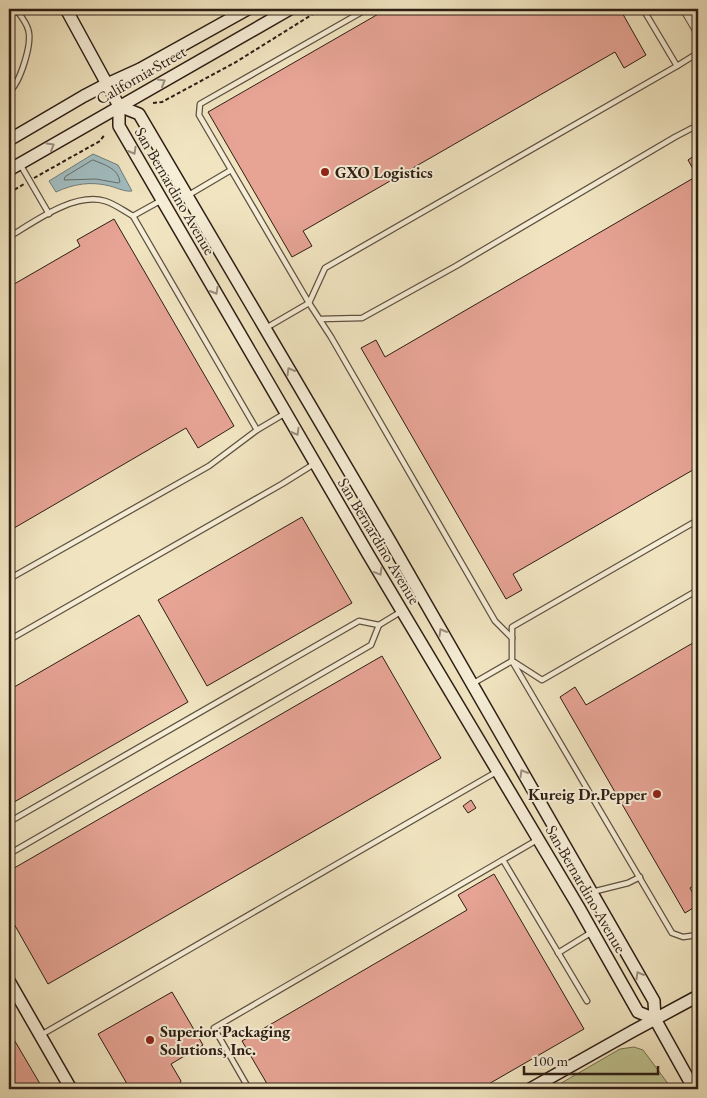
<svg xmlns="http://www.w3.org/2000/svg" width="707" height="1098" font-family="'EB Garamond',serif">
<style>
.green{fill:#bec390;stroke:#767052}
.water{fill:#a1bcbf;stroke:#737d7b}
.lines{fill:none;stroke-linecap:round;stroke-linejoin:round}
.shore{stroke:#676d6a;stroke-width:1}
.building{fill:#e7a495;stroke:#2d1e15}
.lane-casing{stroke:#5e5040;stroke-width:7}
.street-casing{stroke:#5e5040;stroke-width:11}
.secondary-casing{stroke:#2d1e15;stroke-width:14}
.path{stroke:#2d1e15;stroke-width:2;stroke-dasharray:4 2.5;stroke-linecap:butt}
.lane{stroke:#f6eed7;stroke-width:4.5}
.street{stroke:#f6eed7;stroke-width:9}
.secondary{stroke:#f6eed7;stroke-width:11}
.oneway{stroke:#9c9080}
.poi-dot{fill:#8f2418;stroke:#f6eed7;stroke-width:2}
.labels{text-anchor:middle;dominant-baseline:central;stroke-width:4;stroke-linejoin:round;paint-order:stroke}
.street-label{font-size:16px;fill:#2d1e15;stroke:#f6eed7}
.poi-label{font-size:16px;font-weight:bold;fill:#2d1e15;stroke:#f6eed7;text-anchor:start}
</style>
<rect width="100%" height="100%" fill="#f1e5c1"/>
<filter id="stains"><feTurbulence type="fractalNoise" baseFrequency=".004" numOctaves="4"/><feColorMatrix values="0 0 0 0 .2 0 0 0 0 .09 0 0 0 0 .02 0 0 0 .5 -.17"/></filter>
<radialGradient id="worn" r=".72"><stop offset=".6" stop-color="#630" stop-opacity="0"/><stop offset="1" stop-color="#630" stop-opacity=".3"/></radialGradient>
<polygon class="green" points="634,1047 643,1050 672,1089 551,1089 620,1049"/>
<path class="water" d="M93,154l25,11 14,26c-8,1 -14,-3 -22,-5 -19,-5 -37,-2 -54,6l-7,-11z"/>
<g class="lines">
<path class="shore" d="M93,160c12,5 25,8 27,22l-2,1 -22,-4 -32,1 1,-3z"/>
</g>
<g class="building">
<polygon points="387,9 620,9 646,55 624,68 615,52 303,231 312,246 292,257 208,112"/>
<polygon points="698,153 698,467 513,574 522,590 506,599 361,348 376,340 385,357 697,176 688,160"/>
<polygon points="114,219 234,426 198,448 186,428 9,531 9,287 80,246 77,240"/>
<polygon points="302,517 352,603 207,686 158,600"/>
<polygon points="139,615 188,702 9,805 9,690"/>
<polygon points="698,640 698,883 690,888 698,902 698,905 685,913 560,697 575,687 586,705"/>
<polygon points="382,656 441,758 48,984 9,915 9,871"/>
<polygon points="471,800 476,808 468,813 463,806"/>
<polygon points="494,874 584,1029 480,1089 270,1089 242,1041 467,910 458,895"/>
<polygon points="172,992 203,1045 171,1064 181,1081 177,1089 130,1089 98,1034"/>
<polygon points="9,1031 43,1089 9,1089"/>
</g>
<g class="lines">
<defs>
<g id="lane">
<polyline points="367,9 200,104 199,115 309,303 331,337 495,621 512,638"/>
<polyline points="643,9 677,66 698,53"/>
<polyline points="9,10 10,9"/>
<path d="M9,92c11,-9 24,-49 19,-63 -2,-7 -8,-14 -12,-20"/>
<polyline points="20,164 49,214"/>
<polyline points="187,196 231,170"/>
<polyline points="133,216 160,201"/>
<path d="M9,237c25,-15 65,-45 96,-36 10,3 19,10 28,15l124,214"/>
<polyline points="321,319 362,318 456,266 675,137 698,125"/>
<polyline points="266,328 309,303 325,268 677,66"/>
<polyline points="698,520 512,627 512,661 672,933 683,937 698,935"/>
<polyline points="9,579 209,466 257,430 284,414"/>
<polyline points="9,640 282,484 314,464"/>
<polyline points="514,662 542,680 698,590"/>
<polyline points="472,684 512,661"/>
<polyline points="9,822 359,621 379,625 402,611"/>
<polyline points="9,854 371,645 379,625"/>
<polyline points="503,860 587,1001"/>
<polyline points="592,892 628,883 640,877"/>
<polyline points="558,953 592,932"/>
<polyline points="41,1035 498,771"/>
<polyline points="249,1089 214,1028 537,840"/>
</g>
<polyline id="street" points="685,9 698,31"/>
<g id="secondary">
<polyline points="66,9 119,106 119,126 368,554 578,906 638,1012 655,1019"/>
<polyline points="119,106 139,114 390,541 654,1001 655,1019 694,1089"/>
<polyline points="9,140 84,96 107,84 140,69 248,9"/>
<polyline points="9,170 290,9"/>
<polyline points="9,981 71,1089"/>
<polyline points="530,1089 633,1031 698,996"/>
</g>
</defs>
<use href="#lane" class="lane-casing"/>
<use href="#street" class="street-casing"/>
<use href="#secondary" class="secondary-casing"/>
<g class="path">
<polyline points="153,103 162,102 236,62 321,9"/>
<polyline points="34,178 100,141 105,134"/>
<polyline points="9,193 24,184"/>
</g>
<use href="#lane" class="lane"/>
<use href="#street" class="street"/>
<use href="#secondary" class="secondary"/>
</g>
<defs><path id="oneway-chevron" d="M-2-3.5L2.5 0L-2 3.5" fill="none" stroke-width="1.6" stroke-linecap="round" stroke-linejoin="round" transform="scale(1.25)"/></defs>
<g class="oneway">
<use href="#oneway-chevron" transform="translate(162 82) rotate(-30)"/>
<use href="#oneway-chevron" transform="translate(51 146) rotate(-31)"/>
<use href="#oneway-chevron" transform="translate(133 151) rotate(60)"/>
<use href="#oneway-chevron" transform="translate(215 291) rotate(60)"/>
<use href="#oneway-chevron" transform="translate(290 371) rotate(-120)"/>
<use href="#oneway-chevron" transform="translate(296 432) rotate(60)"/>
<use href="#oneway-chevron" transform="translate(379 572) rotate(59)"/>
<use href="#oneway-chevron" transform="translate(442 632) rotate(-120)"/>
<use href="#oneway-chevron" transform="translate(523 773) rotate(-120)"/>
<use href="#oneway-chevron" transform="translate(639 975) rotate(-120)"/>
</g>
<g class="poi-dot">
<circle cx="325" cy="172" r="5"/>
<circle cx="657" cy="794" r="5"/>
<circle cx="150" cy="1040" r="5"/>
</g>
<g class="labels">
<g class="street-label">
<text transform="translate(141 75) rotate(-30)">California Street</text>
<text transform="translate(175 191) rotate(60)">San Bernardino Avenue</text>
<text transform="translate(379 541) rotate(59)">San Bernardino Avenue</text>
<text transform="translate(586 889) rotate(60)">San Bernardino Avenue</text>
</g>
<g class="poi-label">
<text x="335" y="172">GXO Logistics</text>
<text x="647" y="794" text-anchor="end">Kureig Dr.Pepper</text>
<text x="160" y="1031">Superior Packaging<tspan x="160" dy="18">Solutions, Inc.</tspan></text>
</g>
</g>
<rect width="707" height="1098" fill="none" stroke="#f1e5c1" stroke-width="30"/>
<rect x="10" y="10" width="687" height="1078" fill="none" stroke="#2d1e15" stroke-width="2.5"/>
<rect x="15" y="15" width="677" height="1068" fill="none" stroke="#2d1e15"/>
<path d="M524 1066v8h134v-8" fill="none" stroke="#2d1e15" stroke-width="2.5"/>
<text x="532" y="1066" font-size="15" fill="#2d1e15" stroke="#f6eed7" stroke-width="4" paint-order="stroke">100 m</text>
<rect width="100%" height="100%" filter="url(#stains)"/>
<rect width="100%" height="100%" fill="url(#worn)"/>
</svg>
